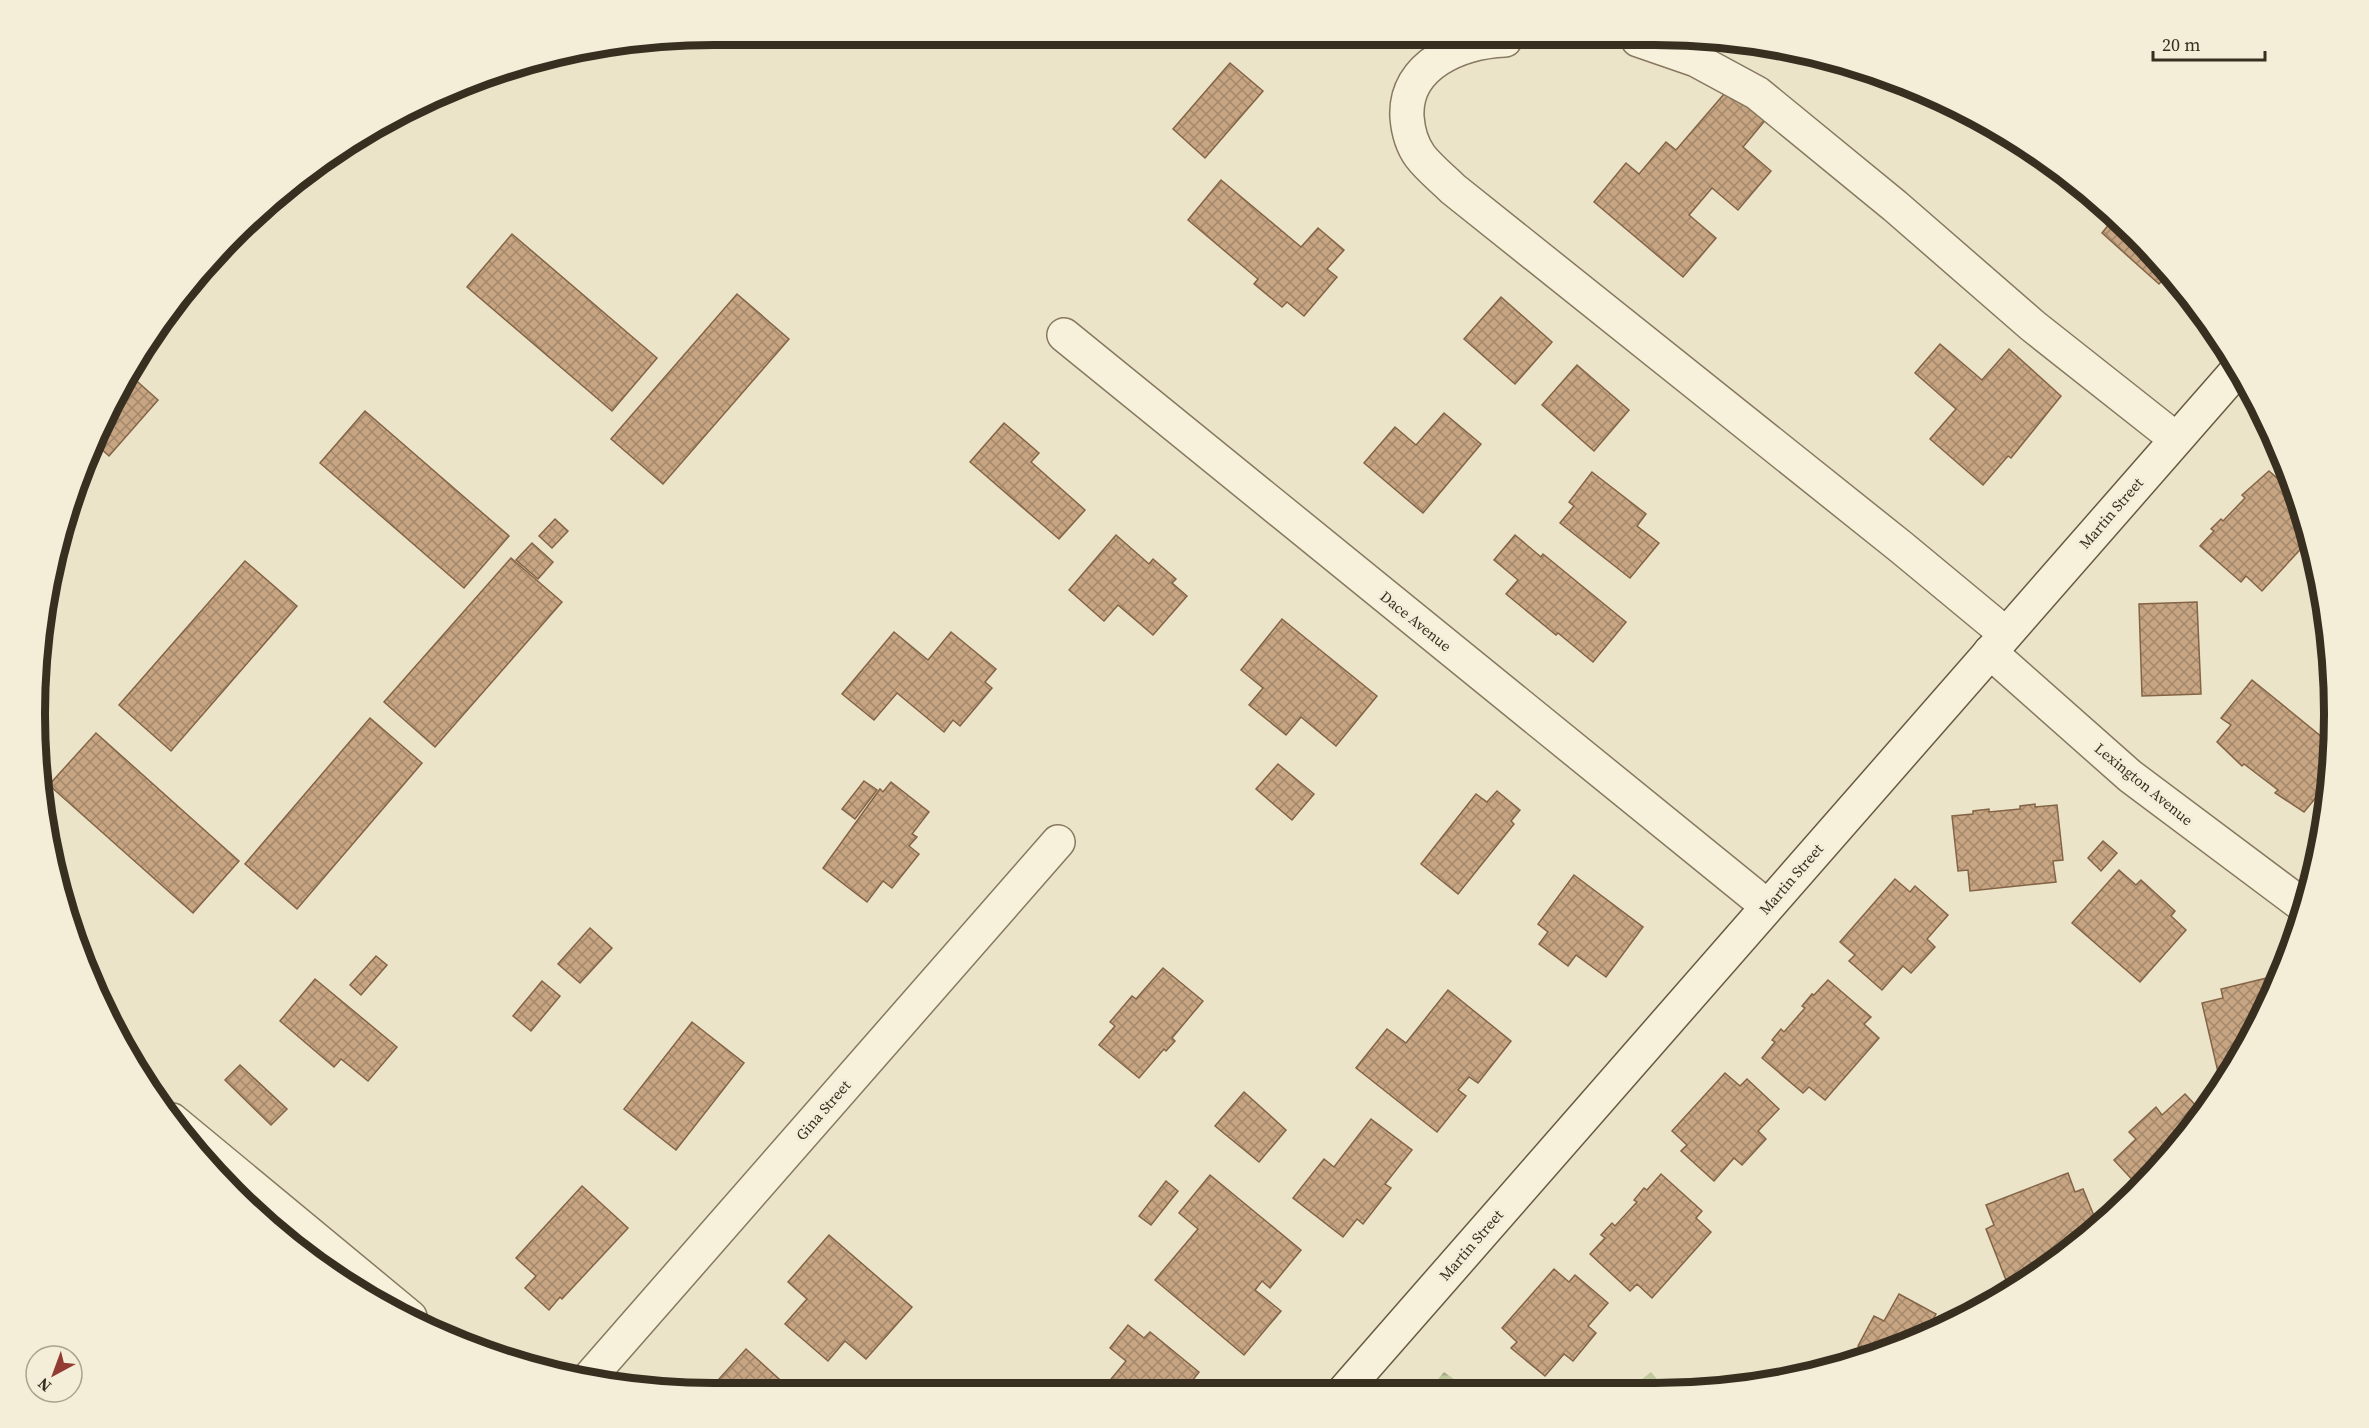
<svg xmlns="http://www.w3.org/2000/svg" width="2369" height="1428" font-family="'Source Serif 4',serif">
<style>
.forest{fill:url(#forest-firs)}
.building{fill:url(#building-cross-hatch);stroke:#846446;stroke-width:1.5}
.lines{fill:none;stroke-linecap:round;stroke-linejoin:round}
.street-casing{stroke:#87785f;stroke-width:36}
.secondary-casing{stroke:#695942;stroke-width:36}
.street{stroke:#f7f1dc;stroke-width:33}
.secondary{stroke:#f7f1dc;stroke-width:33}
.labels{text-anchor:middle;dominant-baseline:central;stroke-width:6;stroke-linejoin:round;paint-order:stroke}
.street-label{font-size:15px;fill:#382f21;stroke:#f4eed8}
.rim{fill:none;stroke:#382f21;stroke-width:8}
</style>
<defs>
<pattern id="forest-firs" width="22" height="20" patternUnits="userSpaceOnUse" patternTransform="scale(1.5)"><rect width="22" height="20" fill="#c0c99d"/><path d="M5 1l3.5 6h-7zM16 11l3.5 6h-7z" fill="#a6ad87"/></pattern>
<pattern id="building-cross-hatch" width="8" height="8" patternUnits="userSpaceOnUse" patternTransform="scale(1.5)"><rect width="8" height="8" fill="#c7a582"/><path d="M0 0l8 8M0 8l8-8" fill="none" stroke="#a3876a"/></pattern>
</defs>
<rect width="100%" height="100%" fill="#ece4c9"/>
<g class="forest">
<polygon points="1444,1372 1471,1391 1428,1391"/>
<polygon points="1651,1372 1668,1392 1626,1392"/>
</g>
<g class="building">
<polygon points="1230,63 1263,91 1205,158 1173,129"/>
<polygon points="1730,87 1767,118 1743,147 1771,171 1738,210 1712,188 1689,215 1716,238 1683,277 1594,202 1626,163 1639,174 1666,142 1676,150"/>
<polygon points="1221,180 1301,247 1318,228 1344,250 1327,269 1337,277 1304,316 1287,302 1282,307 1254,284 1258,279 1188,220"/>
<polygon points="2114,218 2170,272 2159,284 2102,233"/>
<polygon points="512,234 657,358 612,411 467,287"/>
<polygon points="737,294 789,339 663,484 611,439"/>
<polygon points="1501,297 1552,342 1515,384 1464,339"/>
<polygon points="1940,344 1982,380 2009,349 2061,396 2011,458 2008,456 1983,485 1930,439 1956,409 1915,373"/>
<polygon points="1577,365 1629,410 1594,451 1542,405"/>
<polygon points="130,375 158,400 109,456 96,444"/>
<polygon points="365,411 509,536 464,588 320,463"/>
<polygon points="1444,413 1481,444 1423,513 1364,463 1395,427 1416,445"/>
<polygon points="1004,423 1039,453 1031,462 1085,510 1059,539 970,462"/>
<polygon points="2269,471 2299,497 2309,540 2262,591 2246,576 2241,582 2200,546 2214,531 2211,529 2221,519 2223,521 2245,498 2242,495"/>
<polygon points="1592,472 1646,514 1637,526 1659,543 1630,578 1560,523 1574,506 1569,502"/>
<polygon points="555,519 568,531 552,548 539,536"/>
<polygon points="1116,535 1149,564 1153,559 1176,579 1172,583 1187,596 1153,635 1118,605 1104,621 1069,590"/>
<polygon points="1515,535 1541,557 1543,554 1626,622 1593,662 1558,633 1556,635 1506,594 1518,580 1494,560"/>
<polygon points="532,543 553,562 538,579 516,560"/>
<polygon points="511,558 562,602 435,747 384,702"/>
<polygon points="245,561 297,606 171,751 119,705"/>
<polygon points="2197,602 2201,694 2142,696 2139,604"/>
<polygon points="1282,619 1377,696 1336,746 1301,717 1286,735 1249,705 1263,688 1241,670"/>
<polygon points="894,632 928,660 951,632 996,669 985,682 992,688 960,726 953,720 944,732 897,693 874,720 842,694"/>
<polygon points="2252,680 2333,746 2326,802 2318,795 2304,812 2275,793 2278,790 2244,764 2242,766 2217,742 2231,725 2221,718"/>
<polygon points="370,718 422,763 297,909 245,864"/>
<polygon points="96,733 239,861 193,913 49,785"/>
<polygon points="1278,764 1314,794 1292,820 1256,789"/>
<polygon points="864,781 877,790 855,819 842,809"/>
<polygon points="891,782 929,812 912,834 917,837 909,846 919,854 892,888 883,881 867,902 823,868 880,789 883,792"/>
<polygon points="1497,791 1520,810 1511,821 1514,824 1458,894 1421,864 1476,794 1487,802"/>
<polygon points="2035,804 2035,807 2057,805 2063,860 2053,861 2056,882 1970,891 1968,870 1958,871 1952,816 1973,814 1973,811 1989,809 1989,812 2020,809 2020,806"/>
<polygon points="2103,841 2117,853 2101,871 2088,858"/>
<polygon points="2119,870 2136,885 2141,880 2175,911 2171,916 2186,930 2140,982 2072,923"/>
<polygon points="1574,875 1643,927 1606,977 1576,955 1568,966 1539,944 1548,932 1538,924"/>
<polygon points="1895,879 1910,892 1915,886 1948,915 1927,939 1935,947 1911,973 1903,966 1882,990 1849,961 1855,955 1840,942"/>
<polygon points="590,928 612,948 580,983 558,964"/>
<polygon points="376,956 387,965 361,995 350,985"/>
<polygon points="1163,968 1203,1001 1172,1038 1175,1041 1166,1051 1164,1049 1139,1078 1099,1045 1115,1026 1110,1022 1132,996 1136,999"/>
<polygon points="2275,976 2276,983 2265,1014 2221,1085 2202,1003 2223,998 2221,989"/>
<polygon points="315,979 397,1047 368,1081 341,1059 334,1067 280,1021"/>
<polygon points="1828,980 1871,1017 1864,1024 1879,1038 1825,1100 1809,1087 1803,1093 1762,1058 1775,1042 1772,1040 1781,1029 1784,1032 1805,1008 1802,1006 1812,994 1814,995"/>
<polygon points="542,981 560,996 531,1031 513,1016"/>
<polygon points="1448,990 1511,1041 1478,1083 1469,1077 1458,1090 1466,1096 1437,1132 1356,1068 1387,1029 1406,1043"/>
<polygon points="692,1022 744,1063 676,1150 624,1109"/>
<polygon points="240,1065 287,1109 271,1125 225,1080"/>
<polygon points="1725,1073 1740,1086 1747,1079 1779,1109 1758,1131 1766,1139 1742,1165 1734,1158 1714,1181 1681,1151 1687,1145 1672,1131"/>
<polygon points="1244,1092 1286,1130 1259,1162 1215,1126"/>
<polygon points="2185,1094 2203,1113 2194,1127 2139,1187 2114,1160 2136,1139 2129,1132 2156,1107 2162,1115"/>
<polygon points="1371,1119 1412,1150 1385,1184 1391,1188 1363,1224 1357,1219 1343,1237 1293,1198 1324,1159 1334,1167"/>
<polygon points="2068,1173 2075,1192 2083,1189 2099,1228 2053,1261 2040,1266 2041,1269 2006,1280 1986,1229 1994,1225 1986,1205"/>
<polygon points="1661,1174 1702,1211 1696,1218 1711,1232 1652,1298 1637,1284 1630,1291 1590,1254 1605,1238 1601,1235 1612,1223 1615,1226 1637,1202 1634,1200 1644,1188 1647,1190"/>
<polygon points="1210,1175 1301,1250 1270,1288 1262,1281 1255,1290 1281,1311 1244,1355 1155,1280 1198,1229 1179,1213"/>
<polygon points="1166,1181 1178,1191 1151,1225 1139,1216"/>
<polygon points="582,1186 628,1228 562,1299 560,1297 549,1310 525,1288 536,1276 516,1258"/>
<polygon points="829,1235 912,1307 866,1359 845,1341 828,1361 785,1324 807,1299 788,1282"/>
<polygon points="1554,1269 1569,1282 1575,1275 1608,1303 1588,1326 1596,1333 1573,1361 1564,1354 1545,1376 1511,1348 1517,1342 1502,1328"/>
<polygon points="1899,1294 1936,1314 1931,1323 1937,1326 1864,1357 1867,1351 1858,1346 1874,1316 1884,1321"/>
<polygon points="1128,1325 1144,1338 1150,1332 1199,1372 1185,1390 1102,1390 1126,1361 1110,1348"/>
<polygon points="746,1349 789,1388 711,1388"/>
</g>
<g class="lines">
<defs>
<g id="street">
<path d="M1505,40c-44,2 -101,24 -98,77 1,13 5,28 13,39 9,12 22,22 33,33l448,358 105,87"/>
<polyline points="1638,40 1696,60 1757,93 1895,206 2033,326 2176,439"/>
<polyline points="1064,335 1767,906"/>
<polyline points="1990,652 2130,776 2305,907"/>
<polyline points="172,1120 410,1317"/>
<polyline points="589,1378 1058,842"/>
</g>
<polyline id="secondary" points="1344,1391 2239,368"/>
</defs>
<use href="#street" class="street-casing"/>
<use href="#secondary" class="secondary-casing"/>
<use href="#street" class="street"/>
<use href="#secondary" class="secondary"/>
</g>
<g class="labels">
<g class="street-label">
<text transform="translate(2111 513) rotate(-49)">Martin Street</text>
<text transform="translate(1416 621) rotate(39)">Dace Avenue</text>
<text transform="translate(2144 784) rotate(39)">Lexington Avenue</text>
<text transform="translate(1791 879) rotate(-49)">Martin Street</text>
<text transform="translate(823 1110) rotate(-49)">Gina Street</text>
<text transform="translate(1471 1245) rotate(-49)">Martin Street</text>
</g>
</g>
<path d="M0 0H2369V1428H0ZM714 45H1655A669 669 0 0 1 2324 714V714A669 669 0 0 1 1655 1383H714A669 669 0 0 1 45 714V714A669 669 0 0 1 714 45Z" fill="#f4eed8" fill-rule="evenodd"/>
<path class="rim" d="M714 45H1655A669 669 0 0 1 2324 714V714A669 669 0 0 1 1655 1383H714A669 669 0 0 1 45 714V714A669 669 0 0 1 714 45Z"/>
<g transform="translate(54 1374) rotate(221)"><circle r="28" fill="#f4eed8" stroke="#a9a28f" stroke-width="1.5"/>
<path d="M0-4.5L10 22L0 15L-10 22Z" fill="#923b33"/>
<text y="-9" font-size="16" font-weight="bold" text-anchor="middle" fill="#382f21">N</text>
</g>
<path d="M2153 51v9h112v-9" fill="none" stroke="#382f21" stroke-width="3"/>
<text x="2162" y="51" font-size="18" fill="#382f21" stroke="#f4eed8" stroke-width="4.5" paint-order="stroke">20 m</text>
</svg>
